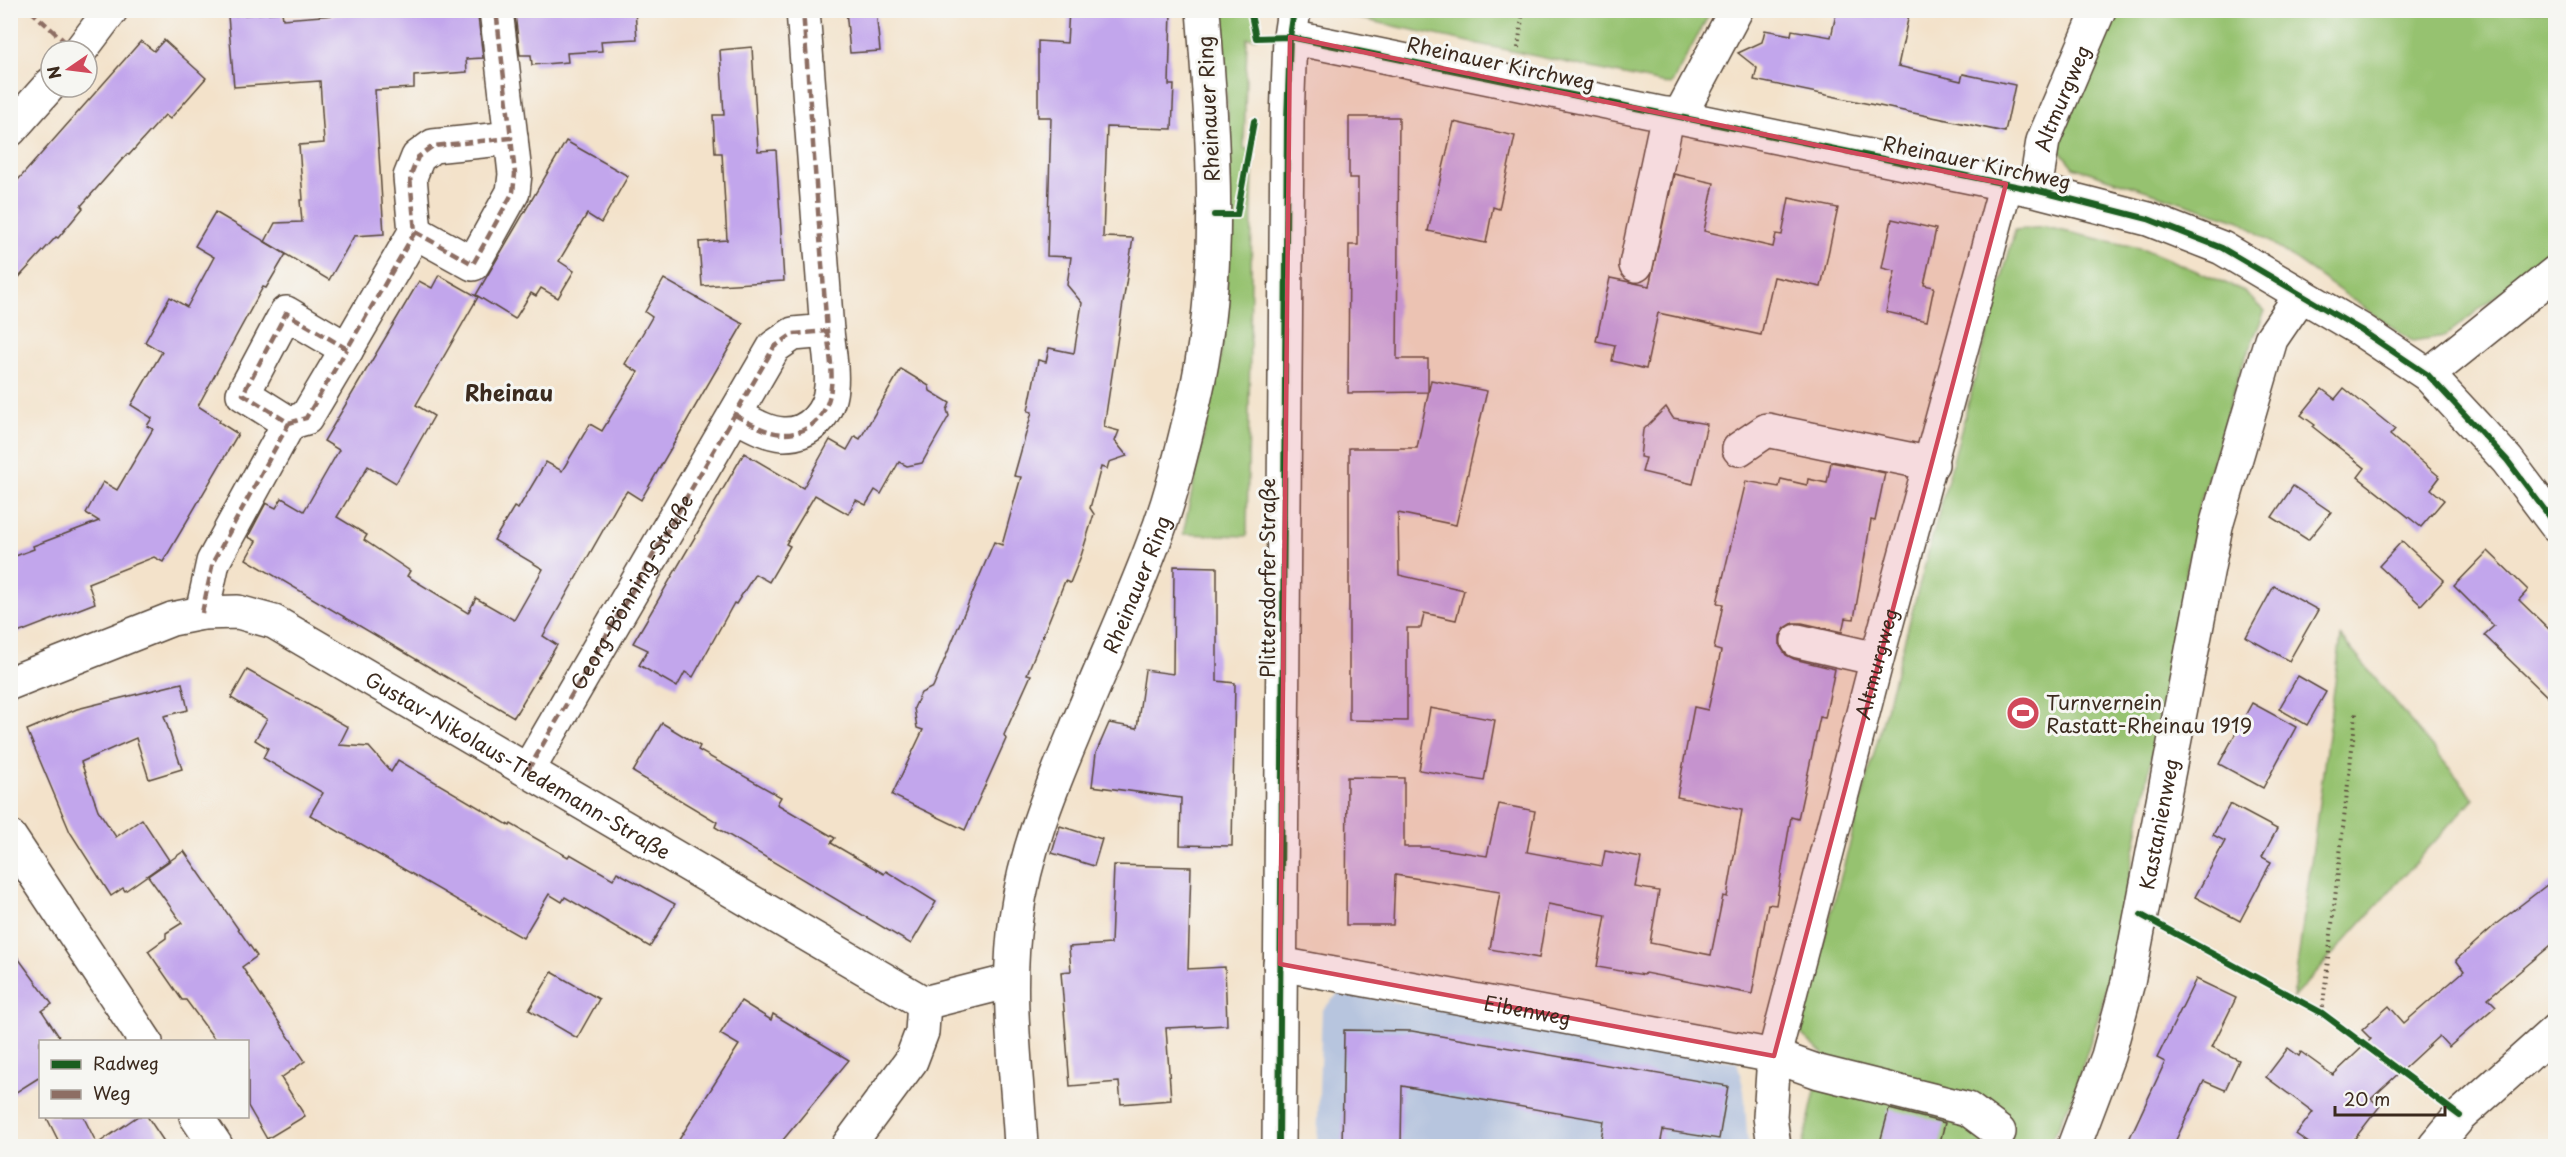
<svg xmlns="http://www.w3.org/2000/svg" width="2566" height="1157" font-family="'Playpen Sans',sans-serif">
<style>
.industrial{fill:#b7c5de}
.green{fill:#96c26f;stroke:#687646;stroke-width:1.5}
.building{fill:#c2a6ec}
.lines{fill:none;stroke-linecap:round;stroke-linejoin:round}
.minor-casing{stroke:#574638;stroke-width:36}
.path{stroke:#574638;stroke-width:4;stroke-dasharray:1.5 4.5;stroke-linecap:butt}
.minor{stroke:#fff;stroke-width:33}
.quiet{stroke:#8d6e63;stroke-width:4.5;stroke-dasharray:9 4.5;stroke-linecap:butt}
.cycleway-casing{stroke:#f6f6f2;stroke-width:10}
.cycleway{stroke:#1b5e20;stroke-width:6}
.marked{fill:#d1495b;fill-opacity:0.2;stroke:#d1495b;stroke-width:4.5;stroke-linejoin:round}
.labels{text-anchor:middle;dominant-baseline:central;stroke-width:6;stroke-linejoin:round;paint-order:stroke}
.street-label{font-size:20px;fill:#3b2a1e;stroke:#f6f6f2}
.poi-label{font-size:20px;fill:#3b2a1e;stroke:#f6f6f2;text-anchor:start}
.quarter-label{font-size:22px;font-weight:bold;fill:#3b2a1e;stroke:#f6f6f2}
</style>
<rect width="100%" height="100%" fill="#f6f6f2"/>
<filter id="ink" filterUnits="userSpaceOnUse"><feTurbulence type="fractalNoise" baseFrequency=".0167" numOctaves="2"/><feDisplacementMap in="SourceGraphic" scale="12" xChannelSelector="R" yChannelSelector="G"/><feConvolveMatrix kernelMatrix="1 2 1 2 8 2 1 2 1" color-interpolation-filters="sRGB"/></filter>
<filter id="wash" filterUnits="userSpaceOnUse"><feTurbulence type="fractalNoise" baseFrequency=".008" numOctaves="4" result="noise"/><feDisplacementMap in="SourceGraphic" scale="24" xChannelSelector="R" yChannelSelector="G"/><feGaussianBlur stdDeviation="1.35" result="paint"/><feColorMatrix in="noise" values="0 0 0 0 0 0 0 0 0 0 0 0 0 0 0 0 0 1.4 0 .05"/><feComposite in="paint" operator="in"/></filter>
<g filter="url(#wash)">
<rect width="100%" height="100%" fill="#f3e2ca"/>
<polygon class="industrial" points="1340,992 1737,1062 1744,1090 1748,1146 1317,1146 1322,1010"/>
<g class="green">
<polygon points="1334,10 1711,10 1711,11 1671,85 1333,13"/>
<polygon points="1218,11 1259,11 1256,38 1247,38 1244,149 1253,149 1247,536 1183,534 1221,354 1232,207 1226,206 1228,114"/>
<polygon points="2110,11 2555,11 2555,250 2445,336 2412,341 2240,221 2073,167 2057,147"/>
<polygon points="2045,227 2144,249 2244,291 2265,311 2240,371 2198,510 2122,915 2101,1009 2071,1101 2048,1146 1803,1146 1823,1054 1799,1032 2015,230"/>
<polygon points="2341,637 2474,798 2293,998"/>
</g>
<g id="blocks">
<g class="building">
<polygon points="400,10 463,10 463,18 478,17 483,58 466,59 467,72 414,76 414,88 375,90 384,234 354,236 329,280 265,242 275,223 302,222 300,200 303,200 299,145 324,143 320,81 234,87 228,16 282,12 283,19"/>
<polygon points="528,10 635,10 637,39 601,41 602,51 567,53 568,62 532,65 531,55 520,55 515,14 529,13"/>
<polygon points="846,10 876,10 880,51 850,53"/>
<polygon points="1069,10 1171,10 1169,85 1174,85 1172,129 1107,127 1103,237 1133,238 1104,427 1119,431 1115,441 1127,456 1109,462 1107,469 1101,467 1090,508 1094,514 1081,556 1070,583 1065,581 1027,674 1031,675 1004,735 1006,739 965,830 892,795 923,730 917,728 914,708 921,693 933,687 994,542 1002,545 1021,477 1014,476 1032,412 1028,411 1038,360 1046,362 1049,348 1074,353 1082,303 1067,285 1071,257 1047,256 1051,117 1038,117 1038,41 1067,43"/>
<polygon points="1837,10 1910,10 1898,66 1961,81 1963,74 2015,85 2005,132 1754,80 1757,68 1738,53 1762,42 1765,30 1791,35 1792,30 1831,37"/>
<polygon points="164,40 206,78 170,119 165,115 129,155 127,154 81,206 83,208 58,238 56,237 10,287 10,189 141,41 154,51"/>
<polygon points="752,47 758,151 776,150 784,281 702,286 699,242 727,240 722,153 715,153 713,115 724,115 720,50"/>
<polygon points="1349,117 1399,117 1397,359 1428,359 1428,392 1348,393 1349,245 1358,245 1358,178 1349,178"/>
<polygon points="1454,122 1515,136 1499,209 1493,207 1486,243 1428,231"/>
<polygon points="566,141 628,176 601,223 587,214 559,261 574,271 558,298 541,288 536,296 531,293 515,319 476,295"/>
<polygon points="1674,174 1714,183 1704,231 1773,247 1776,234 1782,235 1789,198 1838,208 1821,287 1774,277 1761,335 1658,313 1646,369 1612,361 1615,345 1596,341 1610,278 1649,286"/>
<polygon points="215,212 286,254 266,288 263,287 198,406 220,420 219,422 238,434 163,562 154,557 88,583 95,603 10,636 10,558 34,549 33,546 99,521 86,513 103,482 117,490 153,429 147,426 152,418 131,405 162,352 145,342 170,297 187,307 214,257 195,246"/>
<polygon points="1892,219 1936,229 1924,285 1934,287 1927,321 1886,312 1895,271 1882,268"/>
<polygon points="439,275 478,297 416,405 434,416 396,483 368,466 337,517 367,535 364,540 410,571 407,576 468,613 476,598 514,620 543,569 494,540 514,507 518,509 546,462 562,471 590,424 602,431 638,372 625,364 652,317 645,312 664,279 743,324 641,500 627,491 618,504 543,636 557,645 514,717 246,559 256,541 248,537 266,503 276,508 282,498 304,511 339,450 324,441 419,281 432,288"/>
<polygon points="901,369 929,386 930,391 950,403 947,410 949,416 922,463 907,466 899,462 881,494 875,490 866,505 856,500 848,514 815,495 786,544 790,546 769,582 755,574 736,604 734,603 693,677 685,672 677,687 639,665 648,650 633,643 744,453 803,488 830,440 847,450 855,436 860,439"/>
<polygon points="1431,380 1487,391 1456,525 1398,513 1399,575 1464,590 1456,620 1424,613 1421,628 1407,628 1407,721 1349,720 1349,448 1417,448"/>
<polygon points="2344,388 2395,429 2390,435 2440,477 2431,489 2444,500 2421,527 2358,477 2365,468 2313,427 2315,425 2301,415 2322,389 2335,399"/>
<polygon points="1666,407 1673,418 1707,424 1693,484 1642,472 1646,458 1640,457 1643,430"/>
<polygon points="1831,462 1885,473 1875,521 1871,520 1854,619 1845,618 1842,632 1802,623 1793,623 1785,628 1780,636 1780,646 1786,655 1794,659 1835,669 1825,718 1820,717 1798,819 1791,817 1776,905 1768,904 1752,994 1645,973 1644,975 1597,967 1606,915 1548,904 1539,958 1490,949 1500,892 1395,875 1393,925 1346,925 1347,777 1404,778 1404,847 1429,847 1487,856 1499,804 1535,811 1527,852 1602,866 1605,851 1641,858 1635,887 1659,891 1650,943 1711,955 1723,896 1727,897 1742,810 1677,797 1694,707 1708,710 1721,651 1714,649 1723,604 1717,603 1746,481 1779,487 1781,479 1807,485 1808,479 1827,483"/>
<polygon points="2293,486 2331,512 2308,540 2272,517"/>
<polygon points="2402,541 2444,580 2421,605 2379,566"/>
<polygon points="2488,551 2528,590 2519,600 2556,636 2556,705 2484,635 2494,626 2454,586"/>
<polygon points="1174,566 1217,567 1217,681 1235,683 1232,846 1180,845 1181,798 1092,786 1096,753 1109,723 1137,728 1145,670 1173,674"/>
<polygon points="2274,586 2318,610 2289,661 2246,637"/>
<polygon points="247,670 348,727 339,745 369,747 391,772 398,760 510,826 511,824 568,857 570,854 613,879 617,872 675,904 650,947 565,897 562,902 549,894 523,938 310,815 323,793 263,758 268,748 255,740 267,719 231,698"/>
<polygon points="2298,676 2326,692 2307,725 2279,709"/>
<polygon points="182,683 188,710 164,716 182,769 149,779 136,738 81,762 98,810 116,837 142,819 169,860 125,891 123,888 111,896 70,832 27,730 77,709"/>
<polygon points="2252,703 2296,727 2263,788 2219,764"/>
<polygon points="1430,708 1495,720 1484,781 1419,770"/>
<polygon points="662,723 700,746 698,750 781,797 777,804 835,838 831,843 884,874 886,871 936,902 911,944 715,827 717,822 633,772"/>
<polygon points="2230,804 2277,829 2262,857 2271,862 2240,921 2195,897 2225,841 2213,835"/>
<polygon points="1060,826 1102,839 1094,866 1052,853"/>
<polygon points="184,851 257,956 242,967 305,1061 281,1078 305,1116 267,1139 248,1106 248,1041 216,1041 186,1000 182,1000 148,951 166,938 166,933 182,923 148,876"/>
<polygon points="1114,865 1191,867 1188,969 1225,967 1227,1025 1166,1028 1171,1100 1121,1104 1119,1082 1070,1086 1061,972 1071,971 1069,947 1111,944"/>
<polygon points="2556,878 2556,941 2488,998 2496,1006 2449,1047 2439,1036 2371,1099 2380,1106 2349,1146 2313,1146 2296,1134 2313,1112 2266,1077 2288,1048 2299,1056 2301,1052 2333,1075 2371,1039 2362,1030 2389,1006 2404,1023 2464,971 2456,960 2496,924"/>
<polygon points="10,947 52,1004 42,1011 62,1041 40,1041 40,1077 10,1096"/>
<polygon points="552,972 599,999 577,1038 529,1010"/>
<polygon points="2196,979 2236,998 2212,1047 2239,1060 2225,1090 2204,1081 2173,1146 2126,1146 2165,1062 2157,1058"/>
<polygon points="741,1001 771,1020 773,1014 849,1060 778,1146 675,1146 739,1045 720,1034"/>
<polygon points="1344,1030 1412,1031 1728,1086 1719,1139 1663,1130 1660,1146 1600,1146 1604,1121 1402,1086 1401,1146 1342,1146"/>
<polygon points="1889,1109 1945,1123 1939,1146 1879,1146"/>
<polygon points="46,1116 83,1116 97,1144 138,1116 147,1116 167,1146 61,1146"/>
</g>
</g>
</g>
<g filter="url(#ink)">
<use href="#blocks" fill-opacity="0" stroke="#574638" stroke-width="1.5"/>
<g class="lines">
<defs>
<g id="minor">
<polyline points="1290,37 2035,190 2148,219 2222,248 2361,330 2428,375 2507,460 2556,525"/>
<polyline points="80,51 111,10"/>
<polyline points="1679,117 1736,10"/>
<polyline points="10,130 51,84"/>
<path id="s1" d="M2035,190l8,-49 56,-131"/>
<polyline points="415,232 473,264 513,192 515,174 511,138"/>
<polyline points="1636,265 1668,114"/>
<polyline points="2428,375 2556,272"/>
<path d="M735,415c15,8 31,18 48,19 27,1 46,-21 48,-47 2,-18 -2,-38 -4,-56"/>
<polyline points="289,423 306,418 347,349"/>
<polyline points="1739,449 1767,430 1932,464"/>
<polyline points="202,613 213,562 289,423 243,394 286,313 347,349 415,232 410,177 418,157 433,146 511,138 496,10"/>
<polyline points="1798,641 1877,659"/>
<path id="s2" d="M10,683l162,-64 30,-6 36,-1 36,10 650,381 87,-22"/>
<polyline points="528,770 774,347 793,334 827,331 803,10"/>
<polyline points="10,837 146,1042"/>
<path id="s3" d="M1280,964l494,92 45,16 149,37 31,23"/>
<polyline points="196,1116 216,1146"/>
<polyline points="848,1146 911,1061 922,1032 924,1003"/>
<path id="s4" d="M1021,1146c-4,-75 -16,-153 -5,-228 9,-65 33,-125 58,-184 26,-64 55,-126 79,-190 19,-47 30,-98 42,-147 29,-126 18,-259 8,-387"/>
<polyline points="1279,1146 1287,121 1290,37 1294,10"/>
<path id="s5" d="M1774,1146l-4,-29 4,-61 103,-397 129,-475"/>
<path id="s6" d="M2074,1146l34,-90 20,-74 88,-456 55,-187 30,-44"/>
<polyline points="2435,1146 2460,1116 2556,1030"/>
</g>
</defs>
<use href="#minor" class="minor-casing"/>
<g class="path">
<polyline points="1518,48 1523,10"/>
<polyline points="2322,1013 2356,713"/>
</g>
<use href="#minor" class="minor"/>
<g class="quiet">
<polyline points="30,10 75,51"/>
<polyline points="415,232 473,264 513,192 515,174 511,138"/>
<path d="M735,415c15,8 31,18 48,19 27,1 46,-21 48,-47 2,-18 -2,-38 -4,-56"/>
<polyline points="289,423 306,418 347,349"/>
<polyline points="202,613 213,562 289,423 243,394 286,313 347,349 415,232 410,177 418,157 433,146 511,138 496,10"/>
<path id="s7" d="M528,770l246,-423 19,-13 34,-3 -24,-321"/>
</g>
<defs>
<g id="cycleway">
<polyline points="1250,10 1256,38 1290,37 2035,190 2148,219 2222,248 2361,330 2428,375 2507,460 2556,525"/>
<polyline points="1214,215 1237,215 1254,121"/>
<polyline points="2141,915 2322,1013 2460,1116"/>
<polyline points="1279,1146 1287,121 1290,37 1294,10"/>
</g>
</defs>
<use href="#cycleway" class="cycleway-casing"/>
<use href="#cycleway" class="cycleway"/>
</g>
</g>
<path class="marked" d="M1290,37l716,147 -232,872 -494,-92z"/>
<defs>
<symbol id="stadium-disc" viewBox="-11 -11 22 22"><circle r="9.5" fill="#d1495b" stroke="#f6f6f2"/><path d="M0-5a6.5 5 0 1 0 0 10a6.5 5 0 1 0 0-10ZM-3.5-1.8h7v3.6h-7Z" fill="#fff"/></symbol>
</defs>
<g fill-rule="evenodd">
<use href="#stadium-disc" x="2004" y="694" width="38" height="38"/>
</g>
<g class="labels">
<g class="street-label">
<text transform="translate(1501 63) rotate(12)">Rheinauer Kirchweg</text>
<text stroke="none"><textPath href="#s1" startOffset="96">Altmurgweg</textPath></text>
<text transform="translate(1208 109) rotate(-93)">Rheinauer Ring</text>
<text transform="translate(1977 162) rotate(12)">Rheinauer Kirchweg</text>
<text transform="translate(1267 578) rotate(-90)">Plittersdorfer Straße</text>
<text stroke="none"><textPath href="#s4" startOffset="584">Rheinauer Ring</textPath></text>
<text stroke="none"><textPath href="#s7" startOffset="206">Georg-Bönning-Straße</textPath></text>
<text stroke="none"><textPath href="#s5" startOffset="496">Altmurgweg</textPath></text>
<text stroke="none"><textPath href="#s2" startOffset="561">Gustav-Nikolaus-Tiedemann-Straße</textPath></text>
<text stroke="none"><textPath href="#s6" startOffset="334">Kastanienweg</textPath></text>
<text stroke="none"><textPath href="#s3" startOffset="252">Eibenweg</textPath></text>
</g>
<g class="poi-label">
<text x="2046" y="702">Turnvernein<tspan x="2046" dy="23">Rastatt-Rheinau 1919</tspan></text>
</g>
<g class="quarter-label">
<text x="509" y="391">Rheinau</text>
</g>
</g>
<rect width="2566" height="1157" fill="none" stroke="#f6f6f2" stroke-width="36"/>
<rect x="39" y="1040" width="210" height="78" fill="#f6f6f2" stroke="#aba49d" stroke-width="1.5"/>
<rect x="51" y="1060" width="30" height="9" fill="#1b5e20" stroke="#aba49d" stroke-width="1.5"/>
<text x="93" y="1070" font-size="18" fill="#3b2a1e">Radweg</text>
<rect x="51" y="1090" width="30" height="9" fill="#8d6e63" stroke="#aba49d" stroke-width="1.5"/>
<text x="93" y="1100" font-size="18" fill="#3b2a1e">Weg</text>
<g transform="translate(69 69) rotate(256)"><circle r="28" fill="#f6f6f2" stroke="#aba49d" stroke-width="1.5"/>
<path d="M0-4.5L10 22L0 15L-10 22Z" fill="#d1495b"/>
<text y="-9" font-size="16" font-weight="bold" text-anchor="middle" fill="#3b2a1e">N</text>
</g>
<path d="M2335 1106v9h110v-9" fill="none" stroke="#3b2a1e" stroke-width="3"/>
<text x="2344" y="1106" font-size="18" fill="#3b2a1e" stroke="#f6f6f2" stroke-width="4.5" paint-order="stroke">20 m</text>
</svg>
